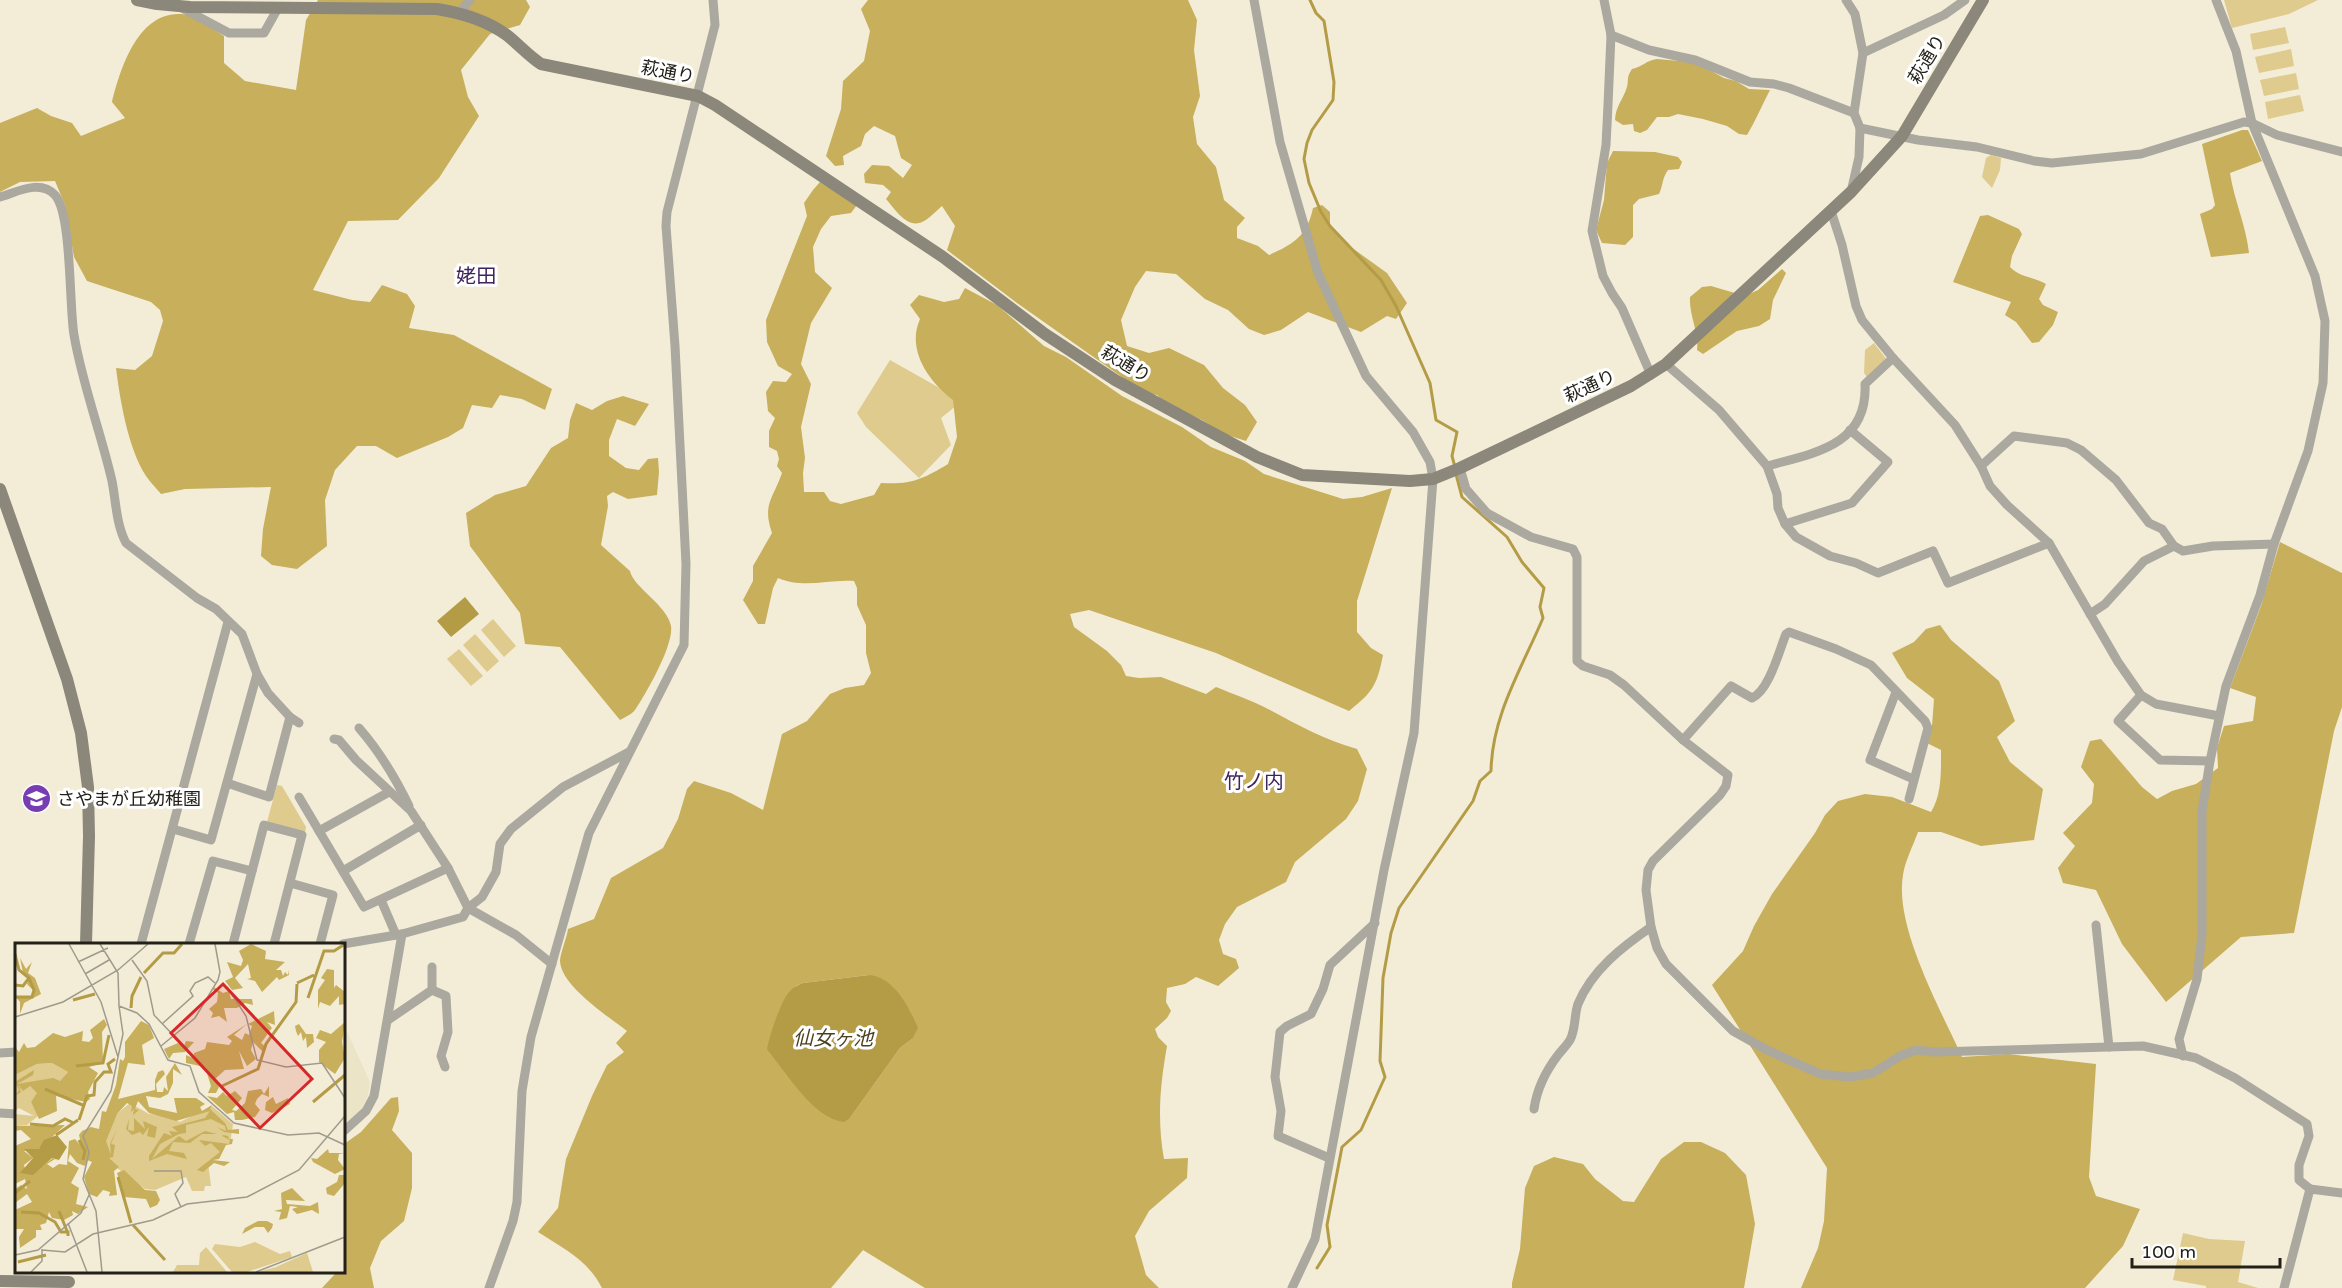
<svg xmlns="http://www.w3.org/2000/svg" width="2342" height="1288" font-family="'Varela Round','Noto Sans JP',sans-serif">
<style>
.built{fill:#ece4c7}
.green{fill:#decb8d}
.forest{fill:#c7af5b;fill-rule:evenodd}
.water{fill:#b49c47}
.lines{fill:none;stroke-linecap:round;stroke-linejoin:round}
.stream{stroke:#b49c47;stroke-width:3}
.street{stroke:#aba89f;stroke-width:9}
.secondary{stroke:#8b877a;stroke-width:12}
.labels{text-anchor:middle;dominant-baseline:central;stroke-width:6;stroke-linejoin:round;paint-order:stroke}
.street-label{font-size:18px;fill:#222018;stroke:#fff}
.poi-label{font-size:18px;fill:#222018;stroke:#fff;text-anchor:start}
.neighbourhood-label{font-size:20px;fill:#3f235d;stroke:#fff}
.water-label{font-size:20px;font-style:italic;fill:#4c411d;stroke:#fff}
.inset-river{fill:none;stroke:#b49c47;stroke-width:3}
.inset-road{fill:none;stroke:#9f9b8b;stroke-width:1.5}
.view{fill:#d62828;fill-opacity:0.15;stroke:#d62828;stroke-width:3}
.inset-edge{fill:none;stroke:#222018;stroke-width:3}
</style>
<rect width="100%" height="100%" fill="#f3edd8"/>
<polygon class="built" points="344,1025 370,1082 368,1096 361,1110 344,1124"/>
<g class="green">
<polygon points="2224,0 2318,0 2289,14 2232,28"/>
<polygon points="2285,27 2289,43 2253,50 2250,34"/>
<polygon points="2291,49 2294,66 2259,73 2255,57"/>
<polygon points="2296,73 2299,89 2264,96 2260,80"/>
<polygon points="2300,95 2304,111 2268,119 2265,102"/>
<polygon points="1991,155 2001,158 2000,170 1992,188 1982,177 1986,158"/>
<polygon points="1874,343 1887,360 1867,377 1864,373 1865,350"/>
<polygon points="890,360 952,395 957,405 941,418 951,445 919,478 866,427 857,413"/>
<polygon points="493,619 516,646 504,657 481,630"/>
<polygon points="475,634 499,661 487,672 463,645"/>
<polygon points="459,649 483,676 471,686 447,659"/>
<polygon points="277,785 282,786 306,827 305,833 267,822"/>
<polygon points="2183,1233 2209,1239 2245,1241 2238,1282 2258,1288 2206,1288 2206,1286 2173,1280"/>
</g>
<g class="forest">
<path d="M318,0h208l4,7 -10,18 -30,9 -29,36 7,27 11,19 -40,62 -41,42 -50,1 -35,69 39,10 18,2 12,-17 25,9 8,12 -6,22 45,7 98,54 -7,21 -23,-11 -22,-4 -8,13 -20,-3 -9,23 -15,9 -51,21 -21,-12h-19l-22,24 -10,30 2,46 -30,23 -25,-4 -11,-9 2,-27 8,-42 -86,2 -24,5c-5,-6 -11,-12 -15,-18 -18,-28 -26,-76 -30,-108l19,2 17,-14 11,-35 -3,-11 -9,-8 -64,-21 -13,-24 -9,-52 -10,-24 -35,1 -20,10v-69l37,-15 14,8 21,7 9,13 44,-18 -13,-16c9,-36 29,-100 80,-86 10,3 22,14 32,20v27l21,18 51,9 10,-70z"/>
<path d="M868,0h320l9,20 -3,30 6,46 -7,21 4,27 19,23 8,33 21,18 -8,9v11l21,8 11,9c25,-11 38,-19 44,-47l9,-3 8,7v15l18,18 39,28 20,30 -11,16 -9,-3 -26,16 -53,-20 -27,18 -17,5 -15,-6 -21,-19 -23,-11 -29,-25 -30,-3 -11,16 -14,33 6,26 22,7 20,-5 35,17 19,23 22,17 12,17 -11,19 -22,-7 -22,-14 -36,-16 -9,-9 -11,-1 -129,-91 -70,-53 8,-24 -13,-20c-6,5 -13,13 -20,16 -15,7 -27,-13 -36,-23l5,-7 -8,-7 -18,-2 -1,-9 8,-9 17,1 14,12 9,-13 -11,-7 -6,-22 -21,-10 -9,8 -4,12 -18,10 1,9 -9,1 -9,-10 15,-47 2,-28 21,-20 6,-30 -9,-22z"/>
<path d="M1657,59l23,2 20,4 24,13 12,3 13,8 21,1c-8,15 -14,30 -23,45l-8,-1 -12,-8 -24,-7 -25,-5 -9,3h-12l-10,13 -7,3 -6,-2 -1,-7 -10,1 -8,-5c1,-15 8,-20 12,-33 2,-8 -1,-9 5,-18 10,-2 15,-9 25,-10z"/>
<path d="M2242,130h6l14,31 -32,12c4,27 16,52 19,80l-38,4 -11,-43 12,-5 3,-4 -13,-61z"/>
<path d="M1613,151l42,1 23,5 4,5 -3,7 -11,1c-6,8 -5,16 -9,24l-20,5 -6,6v32l-8,8 -23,-2 -6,-13 8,-30 3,-37z"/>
<path d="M820,182l37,23 -6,8 -20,3 -10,13 -8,18 2,25 17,16 -21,35 -10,41 10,20 -10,43 4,31 -2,15 1,19h20l6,9 11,3 33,-9 7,-12c30,2 42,-4 67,-19l9,-27 -4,-37c-24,-18 -47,-50 -33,-81l-10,-14 9,-10 25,7 15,-3 6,-11 32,17 47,41 22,11 56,39 60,31 29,20 34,14 19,13 79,25 19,-2 30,-9 -35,113v31l14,16 12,7c-6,30 -10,37 -34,56l-133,-58 -127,-43 -19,4 4,13 33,24 14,14 5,11 13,2 22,-1 45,17 10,-7c17,7 35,13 52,22 30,16 56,31 89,40l10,20 -9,32 -12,18 -51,43 -9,20 -49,25 -12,17 -6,16 4,14 13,5 3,9 -21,18 -22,-9 -11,7 -18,4 -1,14 5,9 -4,7 -12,11 3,8 9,9c-7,39 -10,74 -3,113l24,-1 -1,20 -38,33 -14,25 11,39 13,13h-234l-62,-38 -32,38h-229c-15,-29 -38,-39 -64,-56l20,-24 8,-49 26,-63 15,-31 17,-13 -8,-9 11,-12c-18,-14 -66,-45 -67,-70 0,-7 7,-24 8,-32l26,-10 17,-41 52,-30 15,-29 9,-30 7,-8 37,12 32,17 19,-76 25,-13 23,-27 15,-6 19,-3 7,-12 -5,-20v-28l-9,-20v-17l-3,-7c-26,-2 -50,8 -76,-3l-5,10 -8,36h-7l-15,-24 10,-19v-15l19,-33c-10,-29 1,-34 10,-60l-5,-7 2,-7 -2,-8 -8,-4v-16l6,-13 -7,-7 -2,-19 7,-11 13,1 6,-8 -14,-8 -11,-24 -1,-22 41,-104 -3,-13 9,-13zM869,975l43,64 -12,9 -50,70 -74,-58 -9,-10 29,-64 7,-3z"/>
<path d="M1988,215l31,14 3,5 -10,22 -2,11c9,10 24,10 36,17l-7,15 4,6 15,7 -5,13 -14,17 -7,1 -16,-21 -11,-7 6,-13 -58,-20 27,-66z"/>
<path d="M1782,269l4,4 -13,27 -3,19 -11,7 -22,5 -34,23 -6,-4c2,-19 -8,-34 -7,-53l12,-10 9,-1 34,10 13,-6z"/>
<path d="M623,396l26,8 -14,22 -18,-7 -8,21v16l17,12 13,2 9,-11 10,-1 1,14 -2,23 -29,4 -15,-7 -6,4 1,10 -7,39 29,26c3,16 37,34 41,55 3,19 -25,68 -36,84 -4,5 -10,7 -15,10l-60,-73 -35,-3 -5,-31 -50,-67 -4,-33 29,-18 31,-9 25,-38 17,-10 2,-18 6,-17 16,7 15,-9z"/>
<polygon points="2280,542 2342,573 2342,707 2334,731 2294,933 2241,937 2166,1002 2122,944 2096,890 2063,883 2058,868 2075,846 2063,833 2092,803 2094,784 2081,767 2090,741 2101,739 2142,787 2157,799 2172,791 2196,784 2218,768 2217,748 2224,726 2253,721 2256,697 2230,688 2261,606"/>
<path d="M1940,625l11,15 48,41 16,40 -18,16 13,25 33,27 -9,51 -53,6 -40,-14h-23c-5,14 -13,29 -15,43 -9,52 38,135 59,182l46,-3 88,10 -7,113 7,19 44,13 -17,37 -38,42h-284l17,-40 6,-27 3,-53 -115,-183 31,-34 11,-25 18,-32 43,-61 10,-18 13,-14 27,-7 27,3 39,15c11,-17 10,-42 10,-62l-14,-7 5,-17 2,-27 -27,-21 -15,-25 22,-11 12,-13z"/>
<polygon points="398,1097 399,1111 392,1130 412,1153 412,1188 404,1221 381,1241 370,1268 374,1288 322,1288 335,1274 335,1272 344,1272 344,1144 361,1132 391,1098"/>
<polygon points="1684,1142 1701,1142 1725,1153 1746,1175 1755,1224 1744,1288 1512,1288 1512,1283 1520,1249 1525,1188 1534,1166 1554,1157 1583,1164 1595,1179 1623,1201 1634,1202 1661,1159"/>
</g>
<g class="water">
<polygon points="465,597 479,614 451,637 437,621"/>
<path d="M869,975c25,2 40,32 49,53l-6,11 -12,9 -50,70 -6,4c-32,-4 -57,-50 -77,-72 1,-11 15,-52 23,-59 4,-4 8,-6 13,-8z"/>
</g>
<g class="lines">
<g class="stream">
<polyline points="1310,0 1316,13 1324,21 1334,82 1333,100 1312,130 1307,143 1304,159 1309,183 1321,212 1330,226 1381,280 1396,306 1430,383 1436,420 1457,432 1452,456 1455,467"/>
<path d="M1317,1268l13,-21 -3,-22 15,-78 19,-17 24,-53 -5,-16 3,-83 8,-45 8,-25 74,-107 7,-20 11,-10c1,-56 31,-103 52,-153l-3,-11 4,-19 -22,-26 -15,-25 -45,-40 -6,-23"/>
</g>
<g class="street">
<polyline points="1254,0 1280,142 1318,273 1366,376 1413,432 1430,462 1433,479 1414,733 1384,870 1315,1239 1292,1288"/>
<polyline points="1604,0 1611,35 1608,105 1606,145 1592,231 1603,276 1612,293 1622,308 1651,375"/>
<polyline points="1846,0 1855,14 1863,53 1854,113 1860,128 1859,157 1851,192"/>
<polyline points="182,8 229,33 264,33 278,8"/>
<polyline points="459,13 470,0"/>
<polyline points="1611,35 1649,50 1695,60 1750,82 1774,84 1789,88 1854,113"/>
<polyline points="1863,53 1944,15 1965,0"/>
<polyline points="1860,128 1918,140 1977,147 2034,161 2052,163 2141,154 2244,122 2252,123 2277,135 2342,152"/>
<path d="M0,197c17,-5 40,-18 55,-2 17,19 14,111 19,140 8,48 27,98 38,146 4,20 4,43 14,62l71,55 19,11 26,25 15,40 11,19 22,24 9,6"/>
<polyline points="1831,211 1842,245 1856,306 1862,320 1893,358 1955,425 1981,466 1990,486 2007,505 2049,543 2118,662 2141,695 2156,704 2219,716"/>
<polyline points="1666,364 1719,410 1767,466 1777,494 1778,508 1785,524 1796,537 1830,556 1856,563 1878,573 1933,551 1948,583 2049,543"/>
<path d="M1767,466c48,-13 101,-21 98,-82l28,-26"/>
<polyline points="1981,466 2014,436 2067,443 2081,450 2116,480 2149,523 2162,529 2174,546 2183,551 2213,546 2274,544"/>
<polyline points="1460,468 1466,489 1487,513 1531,537 1573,549 1577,557 1577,661 1583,666 1610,675 1624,685 1683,740 1728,775 1726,786 1720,795 1653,861 1648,870 1646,890 1651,927 1657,948 1666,964 1733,1031 1767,1050 1820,1074 1850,1077 1873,1073 1900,1056 1916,1050 1934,1052 2143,1046 2196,1058 2235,1078 2307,1124 2309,1136 2299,1165 2299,1180 2310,1189 2284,1288"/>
<polyline points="1785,524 1852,503 1888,462 1850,430"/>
<polyline points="2090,614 2105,604 2144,561 2174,546"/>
<polyline points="1896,692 1870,760 1913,779"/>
<polyline points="2141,695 2118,721 2160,760 2210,761"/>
<path d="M359,728c21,24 36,49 50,78"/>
<polyline points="334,739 339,740 356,760 411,811 448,868 468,908 516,935 552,964"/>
<path d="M1683,740l48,-54 21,12c17,-7 27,-47 34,-64l3,-2 47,17 35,16 54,56 3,7 -19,71"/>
<polyline points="227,783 269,797 290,717"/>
<polyline points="299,797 364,907 448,868"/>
<polyline points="173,829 211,840 257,674"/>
<polyline points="319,831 389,792"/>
<polyline points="343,871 421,825"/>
<polyline points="290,883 333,895 320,944"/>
<polyline points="381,900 396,935"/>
<polyline points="2096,925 2109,1047"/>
<polyline points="141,944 228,622"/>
<polyline points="189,944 213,861 252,871"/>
<polyline points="233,944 264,825 302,835 274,944"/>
<polyline points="343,944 402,934 463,917 468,908 482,897 496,872 500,844 511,829 563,787 629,752"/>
<polyline points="432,990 446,996 448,1032 441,1056 445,1067"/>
<polyline points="388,1020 432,990 432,967"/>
<polyline points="0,1053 16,1052"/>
<polyline points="2183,1056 2179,1039 2197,979 2202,936 2202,811 2210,761 2226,686 2260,595 2274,544 2308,451 2323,383 2325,321 2315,276 2252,123 2236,51 2216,0"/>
<path d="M1534,1109c3,-21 11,-37 24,-54 4,-5 9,-10 12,-15 6,-11 4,-25 8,-36 14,-34 44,-57 73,-77"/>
<polyline points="0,1113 16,1114"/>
<polyline points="344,1131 366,1111 374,1096 402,934"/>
<polyline points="1329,1158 1278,1136 1281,1111 1275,1077 1280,1032 1287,1026 1311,1014 1323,989 1330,965 1375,923"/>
<polyline points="2310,1189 2342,1193"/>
<polyline points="489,1288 513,1221 517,1202 522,1091 531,1037 589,833 684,645 686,564 675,346 666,226 667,212 715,25 713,0"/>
</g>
<g class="secondary">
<path d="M137,0l20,4 33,3 247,2c25,4 50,11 71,27 11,9 21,20 33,28l157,32 17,9 228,152 102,77 70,46 142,77 45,18 108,6 23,-2 27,-11 171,-82 35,-22 185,-172 51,-56 81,-136"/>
<polyline points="0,489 67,679 81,733 88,787 89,836 86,944"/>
<polyline points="0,1281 69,1282"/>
</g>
</g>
<defs>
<symbol id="school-disc" viewBox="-11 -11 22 22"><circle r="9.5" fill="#783db2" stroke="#fff"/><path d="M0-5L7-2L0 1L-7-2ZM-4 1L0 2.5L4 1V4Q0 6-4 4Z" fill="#fff"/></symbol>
</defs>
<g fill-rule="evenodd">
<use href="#school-disc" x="20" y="782" width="33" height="33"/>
</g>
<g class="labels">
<g class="street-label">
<text transform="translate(1927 59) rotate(-59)">萩通り</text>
<text transform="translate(668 72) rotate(11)">萩通り</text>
<text transform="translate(1126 364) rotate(31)">萩通り</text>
<text transform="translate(1590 386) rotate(-25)">萩通り</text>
</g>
<g class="poi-label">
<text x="57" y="799">さやまが丘幼稚園</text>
</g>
<g class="neighbourhood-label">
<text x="476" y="277">姥田</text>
<text x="1254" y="782">竹ノ内</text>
</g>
<g class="water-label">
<text x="833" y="1039">仙女ヶ池</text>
</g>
</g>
<g transform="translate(15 943)">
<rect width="330" height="330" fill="#f3edd8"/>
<path d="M37,120l16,9 -8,9 -13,-2 -17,7 8,7 -7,9 7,14 -11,9 -12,1v-12l19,2 -15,-8 -4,3v-36l22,-11zM115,160l19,11 15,1 16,7 32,-16 21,18 -3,20h-12l4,8 -14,10 3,24h-6l-1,5h-12l-6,-14 -31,13 -10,-1 -36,-27 -5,-21 9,-24zM240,299l25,12 10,-3 2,6 -45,15h-15l-20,-23 3,-5 25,3zM191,304l21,25h-54l4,-7h22l1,-12zM292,310l6,19h-55l18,-5z" fill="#decb8d"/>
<path d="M236,1l15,7 -1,8 20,3 -9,8h5l2,6 2,-4 3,3v-5l1,5 -10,5 -2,-3 -15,15 -7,-11 -8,-2 4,-1 -3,-14 -13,14 8,10 -11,2 -7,-9 8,-4 -6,-15 14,4 2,-6 -4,-9zM5,15l6,11 6,-7 -4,11 7,5 6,16 -17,9 -4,11v-12l-5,-6 15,2 4,-7 -7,-7 2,-6 -6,-5zM312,26l7,1v18l2,-3 9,7v12l-6,1v-9l-9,10 -10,-4 -2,7v-19l7,-10 -4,-2zM199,44l9,6 6,-2 2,8h21l1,6 -8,-2 -8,5h-13l3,14 -8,-6 -8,2 2,-5 -4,-4 8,-7 1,-9 -6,-4zM259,68l1,14 -8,-3 5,6 -11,15 4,3 -1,7 -11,-11 -2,8 5,9 -9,7 -8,-15 5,18 -19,1 -10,9 4,8 -3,6h-8l3,-7 -6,-19 -19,-4v-8l7,3 1,-5 11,-4 2,-7 22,3 3,-4 -5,-4 20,-13 -13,11 8,5 3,-7 4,2 3,-9 -4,-2zM89,76l3,6 -5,7 1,31 -14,4 9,6 -10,19 2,7 -4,3 -30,-6 1,15 -18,8 -8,-17 6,-9 -7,-7 -7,5 -5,-6 3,7 -6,4 4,-6 -4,-8 19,-12 -1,5 -16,9 36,-6 7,3 8,-9 -16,-9 -15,1 -22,11v-28l4,5 5,-9 3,5 8,-1 18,-14 12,4 18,-6 -1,10 7,1 4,-4 -3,-8zM126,78l8,4 5,13 -12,7 3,20 -17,-2 -10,36 37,-9v-10l3,-8 5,-2 2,4 -9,10 1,8h6l1,-5 4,4 -2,-14 9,-14 7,12 -9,-6v14l-5,11 -8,4 -14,-2 3,11 28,6 -3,-15h22l9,6 -5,3 2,4 10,-6 -2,4 15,14 3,7 11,-1v5l-15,-2 -7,-5 9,4 -1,-5 -14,-7 -25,6v8l-7,1 -19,10 -8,15 27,-23 7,5 19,-10 12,3h-15l-12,9 -17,-1 -4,9 15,2 3,6 -20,-5 -18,7v-5l15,-23 8,3 -3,-5 9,1 -6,-5 33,-9 5,-7 -34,10 -27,-8 -11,-12 -3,8 4,1 -6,5 1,-6 -3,3 1,-6 -5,-3 -10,11 -11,27 5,14 -1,-11 7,-15 -6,15 4,1 -2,12 -4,1 10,9 -5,4 3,24 -8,1 1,-4 -7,-2 -6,7 -8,-3 -5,-17 8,-15 -5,-2 -2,6 -8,-3 -7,-9 -2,7 11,7 -8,15 8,5 -3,16 12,3 -10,7 -6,-3 1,4 -9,5 -12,-2 -3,-6 -3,11 -6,2 2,5h-6v7l-16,11 -1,-11 5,-8h-9v-19l17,-8 -5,-8 -12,9v-14l6,-4 6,4 -2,-10 -10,5v-38l16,-7 -10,-9 -6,1v-5l50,-1 -26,24 -15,2 9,7 -9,7 2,7 6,2 21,-16 6,4 -4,-3 -8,5 6,4 6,-4 8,1 2,-24 6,-2 7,8 -3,-12 3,-4 9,-4 8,2 3,-18 4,1 10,-27 4,-26 3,2 2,-4v-15zM330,79l-3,20 3,16 -10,16 -16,-12v-12l7,-8 -10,-4 4,-8 11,4zM284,81l7,10h7l1,8 -7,6 -1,-11 -3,4 -2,-9 -3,4 -2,-5 -1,-5zM171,98l8,1 -9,10 -12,1 -4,6 -5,-10 14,-6 6,3zM254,143v11l-7,-3 -5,5 -2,5 5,6 -5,7 -13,3h-7l-1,-8 -7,2 -20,-18 10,2 6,-6 4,4 8,-5 7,7 -10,12 4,1 9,-8 3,-12 13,-2 3,5zM258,154l3,7 12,-6 2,6 -18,9 -7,-3 1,-8zM119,175l11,11 -2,-8 14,6 -2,11 -8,-2 2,-9 -6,8 -3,-3 -8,3 -6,-6 3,-10 -1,11 6,1zM208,192l5,1 1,3h4l-1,5 -6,1 -7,14 -6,1 17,2 -6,4 -10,-3 -11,9 -6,-2 23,-18 -9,-9 -6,3 -6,-6 30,4 1,-4 -8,-4zM313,206l1,4h16l-6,1 -1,6 7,9 -10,5 -22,-12 -2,-4 6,1zM109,227l21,20 11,1 4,9 -3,5 -7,3 -4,-9 -22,-2 -7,-24zM324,232h6v8l-11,13 -7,-2 -1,-6 11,-6zM277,245l13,13 -19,-1 1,4 23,2 8,-4 1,12 -7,-4 -15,4 -5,-5 6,-2 -8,-1 -3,12 -8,2 2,-8 -7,-1 8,-2 -1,-16zM243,278h9l6,3 -1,4 -4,5 -4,-6h-9l-13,7 3,-6z" fill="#c7af5b"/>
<path d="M42,192l10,12 -8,13 -7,-2 -19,17 -13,-2 13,-15 -9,-9h15l5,-9z" fill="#b49c47"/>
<path class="inset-river" d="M0,11l4,16 10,8 -6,8 -8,-1M129,30l19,-20h11l8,-9M282,40l17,-8M0,54h17l2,-7 -5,-12M293,55l16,-47h10l11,-7M58,57l22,-6M116,65l1,-12 9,-19M61,123l27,-3 6,-28M207,143l36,-17 8,-25 30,-42 1,-18M30,146l40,17M298,159l32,-27M64,177l8,-24 7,-1 1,-13 9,-10h7l-3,-8 7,-5M15,181l23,2 12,-7 9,4M41,192l22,-15M64,197l6,11 -2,9M103,234l13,46M0,250l15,-12M44,268l8,20M6,269l18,1 16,9 6,10h7v4M118,282l32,35M3,319l28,-7"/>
<path class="inset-road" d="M54,1l32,58 17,55 -7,34 -28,45 6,16 -6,27 13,32 6,61M85,1l18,29 1,32M117,17l15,21 7,34 20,21M63,19l30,-14M70,31l24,-14M212,44l19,29 11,44 29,7 36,-4 23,35M0,74l48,-15 55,-32 30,-26M147,81l31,-28 -3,-5 5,-8 13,-6 7,6M146,103l34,-28 23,-38 2,-8 -5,-28M103,114l5,-23 -4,-28 18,7 12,11 19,36 22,6 9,26 35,31 54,12 31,-2 26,12M139,228h27l2,12 -8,11 6,13M53,280l19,49M27,307l23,2 28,-18 60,-14 34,-16 60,-7 52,-27 46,-54M0,312l23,-5 43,-37 8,-18M16,329l11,-11v-12M241,329l89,-35"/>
<path class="view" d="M208,41l89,95 -52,49 -89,-95z"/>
<rect width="330" height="330" class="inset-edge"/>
</g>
<path d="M2132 1258v9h148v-9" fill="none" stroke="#222018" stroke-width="3"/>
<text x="2141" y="1258" font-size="18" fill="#222018" stroke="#ffffff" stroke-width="4.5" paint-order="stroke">100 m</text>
</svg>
